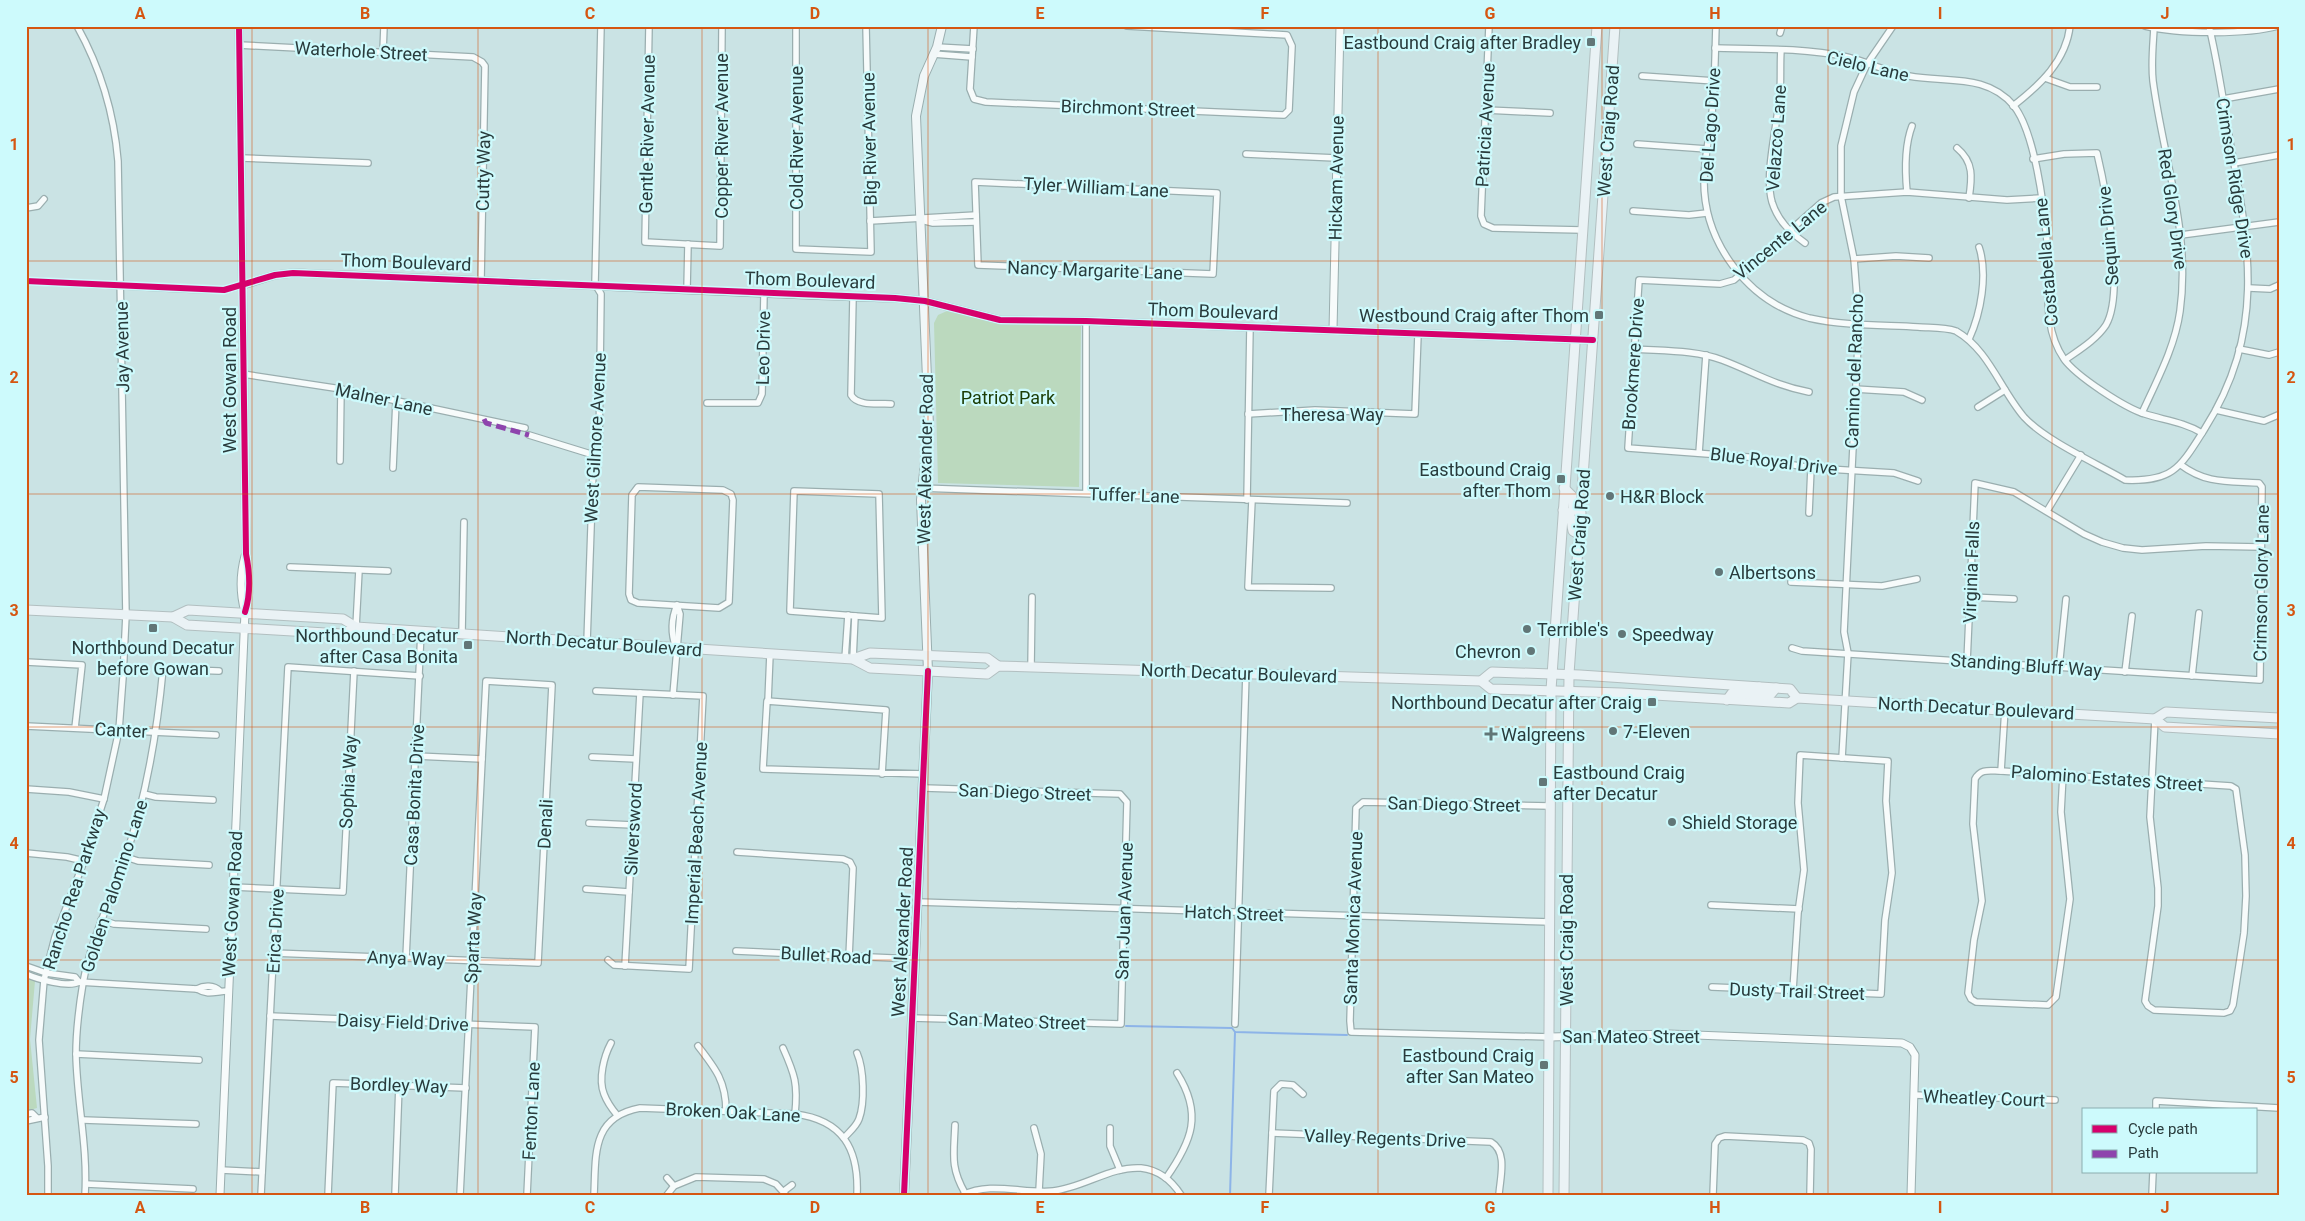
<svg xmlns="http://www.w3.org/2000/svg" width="2305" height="1221" font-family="Roboto,sans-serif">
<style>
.green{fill:#bbd9be}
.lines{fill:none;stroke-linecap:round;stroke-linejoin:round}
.stream{stroke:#8db4e8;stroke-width:2}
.minor-casing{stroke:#9aaeaf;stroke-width:8}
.tertiary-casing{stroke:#9aaeaf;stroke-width:9}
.secondary-casing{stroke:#9aaeaf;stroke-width:10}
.primary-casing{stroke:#b2bfc0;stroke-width:11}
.minor{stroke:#f7fbfb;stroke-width:5.5}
.tertiary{stroke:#f7fbfb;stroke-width:7}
.secondary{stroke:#f1f7f8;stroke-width:8}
.primary{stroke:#eaf2f5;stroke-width:9}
.quiet{stroke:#8e44ad;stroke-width:5;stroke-dasharray:10 5;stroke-linecap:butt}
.cycleway-casing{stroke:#cdfafc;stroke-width:9}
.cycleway{stroke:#d6006c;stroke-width:6}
.grid{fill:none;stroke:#d55611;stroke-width:1;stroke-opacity:0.55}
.poi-dot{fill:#617677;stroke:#cdfafc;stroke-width:2}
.labels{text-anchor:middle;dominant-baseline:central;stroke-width:4.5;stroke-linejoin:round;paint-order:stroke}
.poi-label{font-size:18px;fill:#293b3c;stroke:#cdfafc;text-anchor:start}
.street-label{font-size:18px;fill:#293b3c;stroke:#cdfafc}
.park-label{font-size:18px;fill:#1b3c05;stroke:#cdfafc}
.neatline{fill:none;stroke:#d55611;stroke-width:2}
.grid-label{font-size:16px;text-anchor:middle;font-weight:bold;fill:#d55611}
</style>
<rect width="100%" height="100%" fill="#cae3e4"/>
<g class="green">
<polygon points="947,311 1001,324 1081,326 1079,487 938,483 934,323 938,315"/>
<polygon points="26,978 35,981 30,1039 37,1108 26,1111"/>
</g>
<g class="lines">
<g class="stream">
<polyline points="1126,1026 1232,1028 1235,1032 1347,1035"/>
<polyline points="1230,1195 1235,1032"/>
</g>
<defs>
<g id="minor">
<polyline points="649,26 645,242 720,246 722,26"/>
<polyline points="796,26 796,249 871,252 866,26"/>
<polyline points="974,26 970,89 974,99 986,102 1284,115 1289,110 1292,46 1287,35 1127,26"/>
<polyline points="1489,26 1481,216 1484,224 1493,228 1582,230"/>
<path d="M1716,26c-1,29 -1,58 -4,87 -2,23 -8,45 -8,68 0,62 44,121 105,137 35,8 74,7 109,9 13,1 26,0 38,4 33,19 44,58 68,86 22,24 72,46 101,63 48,2 55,-12 79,-50 62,-98 46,-182 26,-288 -6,-39 -12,-78 -21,-116"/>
<path d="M2145,26c33,8 101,9 133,0"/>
<polyline points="1780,33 1782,26"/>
<polyline points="239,45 473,57 482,62 485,66 481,280"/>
<polyline points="937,47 973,49"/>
<path d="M1715,48c43,1 90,0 132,9 21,5 40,15 62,19 37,7 78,-3 105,30 21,27 30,100 33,135 4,40 -7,83 17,118 12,17 61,49 81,55 19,6 39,8 57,19"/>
<path d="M1781,50c-1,14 0,28 -1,42 -2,31 -16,82 -8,110 6,19 18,30 33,41"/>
<polyline points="383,52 384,26"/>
<polyline points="933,54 972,57"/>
<polyline points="1642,76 1715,81"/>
<polyline points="2045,78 2070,87 2097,87"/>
<polyline points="2223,99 2279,89"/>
<path d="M2013,106c27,-21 53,-45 57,-80"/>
<polyline points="1486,110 1550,113"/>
<polyline points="1637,144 1707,149"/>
<path d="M1957,148c17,14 15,30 12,50"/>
<polyline points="1246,154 1336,158"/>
<polyline points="241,158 368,163"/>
<path d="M2033,159l31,-5 33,-1c9,38 28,139 9,172 -10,15 -27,25 -41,35"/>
<polyline points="2234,163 2279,155"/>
<polygon points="975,182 1217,193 1213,274 978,265"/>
<path d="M1907,192c-2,-21 -3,-45 5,-66"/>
<polyline points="26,208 38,206 44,199"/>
<polyline points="1633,211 1689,215 1707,213"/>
<polyline points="921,220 933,223 976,222"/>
<polyline points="870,221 976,215"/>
<polyline points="2181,235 2279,222"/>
<polyline points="1854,259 1896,256 1929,258"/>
<polyline points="26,281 186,289 224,290 243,285"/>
<polyline points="2249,288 2270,289 2279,285"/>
<polyline points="687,290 688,244"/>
<path d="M853,297l-2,98c7,12 28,8 40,9"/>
<path d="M1969,339c12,-26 19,-65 10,-92"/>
<path d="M1634,349c29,2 62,1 88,11 32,12 51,25 87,32"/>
<polyline points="2239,349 2269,355 2279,352"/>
<polyline points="243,374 341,389 525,428"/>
<polyline points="1855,389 1904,392 1922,400"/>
<polyline points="707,403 758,403 762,394 764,294"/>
<polyline points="1978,407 2005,390"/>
<polyline points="2216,410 2264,421 2278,415"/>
<path d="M2142,413c15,-33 33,-66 38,-102 11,-78 -17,-154 -27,-230 -2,-17 0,-35 1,-53"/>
<polyline points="1248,414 1315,410 1415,414 1418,334"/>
<polyline points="529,435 597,456"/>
<polyline points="1699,453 1706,355"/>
<polyline points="340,461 341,389"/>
<polyline points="393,468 396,401"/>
<polyline points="1918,481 1894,473 1811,468 1748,457 1628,448 1639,280 1720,284 1734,280 1821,203 1834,197 1907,192 2007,200 2041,198"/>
<polygon points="638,487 723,490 731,494 733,500 729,602 719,608 638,603 631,600 629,594 632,495"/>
<polyline points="921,488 1347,503"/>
<polygon points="794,491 879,494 882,618 790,611"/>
<polyline points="1086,493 1086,321"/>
<polyline points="1247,500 1250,327"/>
<polyline points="1252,500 1248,587 1331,588"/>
<polyline points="2047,511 2081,455"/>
<polyline points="1809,513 1811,468"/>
<polyline points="290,567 388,571"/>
<polyline points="1791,582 1882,586 1917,579"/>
<polyline points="1970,597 2014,599"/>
<polyline points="356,627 359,570"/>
<polyline points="462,634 464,522"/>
<polyline points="587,642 593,470 599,448 601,294 595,284 601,26"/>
<path d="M676,648c-5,-14 -5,-29 1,-43"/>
<path d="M1792,648l10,3 458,29 2,-193 -3,-4c-31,-2 -53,1 -78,-18"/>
<polyline points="845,659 848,615"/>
<polyline points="853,659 855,616"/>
<polyline points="26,662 82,665 75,728"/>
<polyline points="1967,662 1975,483 2014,492 2084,534 2102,542 2123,548 2142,550 2206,546 2261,547"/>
<polyline points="1031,667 1032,597"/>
<polyline points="2059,668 2066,599"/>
<polyline points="2125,672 2132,616"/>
<polyline points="2192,676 2199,613"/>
<polyline points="596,691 703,696 689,969 614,965 608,960"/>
<polyline points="673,695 680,614 677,605"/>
<polyline points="768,701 770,654"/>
<polyline points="26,726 216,735"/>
<polyline points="416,756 482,759"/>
<polyline points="592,757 636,759"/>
<polyline points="1842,758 1848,653 1844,632 1859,323 1854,259 1841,196 1841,146 1854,92 1867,64 1893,26"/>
<polyline points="2001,771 2005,709"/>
<polyline points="882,774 886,710 767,701 763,769 924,774"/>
<path d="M2063,775l-2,37 9,87 -14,98 -8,8 -72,-3 -5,-3 -3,-6 6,-53 8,-39 -9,-77 2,-45c6,-11 15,-8 26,-8l230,15 5,3 9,66 1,41 -2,37 -11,72 -3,6 -6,2 -70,-3 -6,-4 -3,-5 13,-95v-18l-8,-71 5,-98"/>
<polyline points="26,789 69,792 104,799"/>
<polyline points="144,794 156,797 213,800"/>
<polyline points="1550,806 1363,802 1356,808 1350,1021 1351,1032 1550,1037"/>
<polyline points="589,823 633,825"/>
<polyline points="737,852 843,859 850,862 853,868 849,957"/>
<polyline points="26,853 67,857 84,861"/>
<polyline points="126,857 138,861 209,865"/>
<polyline points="233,887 343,892 354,671"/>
<polyline points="586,889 629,892"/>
<polyline points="918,902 1551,922"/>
<polyline points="1711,905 1799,909"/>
<polyline points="101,920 114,924 206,929"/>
<polyline points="736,951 915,959"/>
<path d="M273,953l265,10 14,-278 -66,-4c-8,171 -17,342 -26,514"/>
<polyline points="406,958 421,631"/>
<polyline points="26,966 46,973 75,977 79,982"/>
<polyline points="625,966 640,693"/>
<path d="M26,974c11,5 42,14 53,8l118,7c11,7 19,2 31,2"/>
<polyline points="1712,987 1881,994 1885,920 1892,873 1886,801 1888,761 1800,755 1798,803 1804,870 1798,913 1793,990"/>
<path d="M197,989c7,-4 17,-4 23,2"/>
<polyline points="270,1016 535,1027 527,1195"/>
<polyline points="912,1018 1121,1024 1127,802 1120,794 924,788"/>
<polyline points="1235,1024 1246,673"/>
<path d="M611,1043c-7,13 -13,36 -7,51 3,8 8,15 13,21"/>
<path d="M698,1046c18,23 28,36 28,65"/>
<path d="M783,1048c12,27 15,36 12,66"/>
<polyline points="76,1054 199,1060"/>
<polyline points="1914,1095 2055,1100"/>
<polyline points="2156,1110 2156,1101 2279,1108"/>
<polyline points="26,1114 32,1113 37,1118"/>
<polyline points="83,1120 196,1124"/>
<polyline points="26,1121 45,1117"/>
<path d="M955,1125c-1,29 -5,42 10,68"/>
<polyline points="1034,1128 1041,1154 1039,1191"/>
<polyline points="1110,1128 1110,1146 1120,1170"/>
<path d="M1272,1133l219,9c17,10 9,36 8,53"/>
<path d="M844,1138c5,-6 12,-11 15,-19 6,-16 5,-50 -2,-66"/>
<polyline points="221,1170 262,1172"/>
<polyline points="667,1178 674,1186"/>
<path d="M1166,1178c26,-37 37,-64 11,-105"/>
<polyline points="86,1184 193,1189"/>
<polyline points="784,1191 792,1185"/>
<path d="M48,1195v-29l-9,-126 5,-60 11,-43 29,-76 20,-62 15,-69 4,-53 3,-62 -8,-454c-4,-48 -17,-92 -41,-135"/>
<path d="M85,1195c3,-47 -8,-93 -9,-140 0,-24 3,-48 7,-72 8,-44 28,-83 42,-125 22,-62 32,-125 38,-189l56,2"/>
<polyline points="261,1195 288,667 420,676"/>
<polyline points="328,1195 333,1083 466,1088"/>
<polyline points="395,1195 399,1085"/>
<path d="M594,1195c2,-40 -3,-78 46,-87l155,6c48,6 64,35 62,81"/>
<polyline points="667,1195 674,1186 696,1177 764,1179 776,1184 786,1195"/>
<path d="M963,1195c27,-14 61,-1 90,-4 30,-3 58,-25 88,-23 18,2 31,13 40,27"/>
<polyline points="1269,1195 1274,1091 1281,1084 1293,1085 1303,1094"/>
<polyline points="1713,1195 1715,1144 1719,1138 1725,1136 1803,1140 1809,1143 1811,1149 1810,1195"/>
<polyline points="2152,1195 2153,1172"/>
</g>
<g id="tertiary">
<path d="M243,285l32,-10 18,-2c201,7 401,19 602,25l30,3 75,19 86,1 507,19"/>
<polyline points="1333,330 1340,26"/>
<path d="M245,556c-5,18 -5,38 0,56"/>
<polyline points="1550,1037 1669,1034 1902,1043 1910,1047 1915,1055 1911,1195"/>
<path d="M220,1195l25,-583c6,-19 5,-39 1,-58l-7,-528"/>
</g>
<polyline id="secondary" points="904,1195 928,671 921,500 929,426 916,116 924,76 937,47 942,26"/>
<g id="primary">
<polyline points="1564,488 1572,496 1573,509 1581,513"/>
<path d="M1563,510c11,5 7,11 10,21l7,4"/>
<polyline points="26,610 173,617 187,625 343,634 356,627"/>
<polyline points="173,617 188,610 343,619 356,627 853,659 870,668 928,671 987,674 998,666 1481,681 1491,689 1621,693 1789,703 1797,698 2155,719 2165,727 2279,734"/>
<polyline points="853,659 870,653 987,658 998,666"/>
<polyline points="1481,681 1492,672 1580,675 1790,689 1797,698"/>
<polyline points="1748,698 1755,694 1770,695 1776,688"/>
<polyline points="1727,700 1732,693 1748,694 1759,687"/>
<polyline points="2155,719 2166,712 2279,718"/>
<polyline points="1548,1195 1551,690 1597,26"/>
<polyline points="1564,1195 1569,674 1615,26"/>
</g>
</defs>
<use href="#minor" class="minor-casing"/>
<use href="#tertiary" class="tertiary-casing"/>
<use href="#secondary" class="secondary-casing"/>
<use href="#primary" class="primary-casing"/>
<use href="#minor" class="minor"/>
<use href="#tertiary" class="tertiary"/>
<use href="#secondary" class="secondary"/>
<use href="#primary" class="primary"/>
<polyline class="quiet" points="484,419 486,423 529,435"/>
<defs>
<g id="cycleway">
<path d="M239,26l7,528c4,19 5,39 -1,58"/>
<polyline points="26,281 224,290 275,275 293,273 895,298 925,301 1000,320 1086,321 1593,340"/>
<polyline points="904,1195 928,671"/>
</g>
</defs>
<use href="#cycleway" class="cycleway-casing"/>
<use href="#cycleway" class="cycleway"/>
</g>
<path class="grid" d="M252,26v1169M478,26v1169M702,26v1169M928,26v1169M1152,26v1169M1378,26v1169M1602,26v1169M1828,26v1169M2052,26v1169M26,261h2253M26,494h2253M26,727h2253M26,960h2253"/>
<g class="poi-dot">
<rect x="1586" y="37" width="10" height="10" rx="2.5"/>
<rect x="1594" y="310" width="10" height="10" rx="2.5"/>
<rect x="1556" y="474" width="10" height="10" rx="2.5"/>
<circle cx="1610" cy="496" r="5"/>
<circle cx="1719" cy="572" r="5"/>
<rect x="148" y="623" width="10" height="10" rx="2.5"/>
<circle cx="1527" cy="629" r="5"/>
<circle cx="1622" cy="634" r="5"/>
<rect x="463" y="640" width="10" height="10" rx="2.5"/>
<circle cx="1531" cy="651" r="5"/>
<rect x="1647" y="697" width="10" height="10" rx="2.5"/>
<circle cx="1613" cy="731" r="5"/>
<path d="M1488.5 726.5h5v5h5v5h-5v5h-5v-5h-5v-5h5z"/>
<rect x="1538" y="777" width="10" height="10" rx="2.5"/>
<circle cx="1672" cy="822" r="5"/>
<rect x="1539" y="1060" width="10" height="10" rx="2.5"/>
</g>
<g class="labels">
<g class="poi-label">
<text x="1581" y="42" text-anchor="end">Eastbound Craig after Bradley</text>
<text x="1589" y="315" text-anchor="end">Westbound Craig after Thom</text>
<text x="1551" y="469" text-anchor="end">Eastbound Craig<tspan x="1551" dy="21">after Thom</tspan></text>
<text x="1620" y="496">H&amp;R Block</text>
<text x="1729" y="572">Albertsons</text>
<text x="1537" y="629">Terrible's</text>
<text x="1632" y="634">Speedway</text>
<text x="458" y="635" text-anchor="end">Northbound Decatur<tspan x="458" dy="21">after Casa Bonita</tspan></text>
<text x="153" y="647" text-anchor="middle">Northbound Decatur<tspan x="153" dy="21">before Gowan</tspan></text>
<text x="1521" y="651" text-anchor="end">Chevron</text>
<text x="1642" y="702" text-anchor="end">Northbound Decatur after Craig</text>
<text x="1623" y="731">7-Eleven</text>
<text x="1501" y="734">Walgreens</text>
<text x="1553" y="772">Eastbound Craig<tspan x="1553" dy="21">after Decatur</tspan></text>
<text x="1682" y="822">Shield Storage</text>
<text x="1534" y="1055" text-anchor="end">Eastbound Craig<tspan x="1534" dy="21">after San Mateo</tspan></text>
</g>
<g class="street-label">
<text transform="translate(361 51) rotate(3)">Waterhole Street</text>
<text transform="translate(1868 66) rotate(13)">Cielo Lane</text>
<text transform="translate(1128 108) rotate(2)">Birchmont Street</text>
<text transform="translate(1485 125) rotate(-87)">Patricia Avenue</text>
<text transform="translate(1710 125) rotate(-86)">Del Lago Drive</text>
<text transform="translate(1608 131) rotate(-86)">West Craig Road</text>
<text transform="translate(647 134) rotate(-89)">Gentle River Avenue</text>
<text transform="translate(721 136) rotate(-90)">Copper River Avenue</text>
<text transform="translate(796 138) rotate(-90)">Cold River Avenue</text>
<text transform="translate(1776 138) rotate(-86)">Velazco Lane</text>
<text transform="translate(869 139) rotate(-91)">Big River Avenue</text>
<text transform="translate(483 171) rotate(-89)">Cutty Way</text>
<text transform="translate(1336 178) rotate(-89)">Hickam Avenue</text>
<text transform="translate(2235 178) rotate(81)">Crimson Ridge Drive</text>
<text transform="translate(1096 187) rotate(3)">Tyler William Lane</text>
<text transform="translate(2173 209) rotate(82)">Red Glory Drive</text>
<text transform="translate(2108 236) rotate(-95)">Sequin Drive</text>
<text transform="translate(1780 240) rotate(-39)">Vincente Lane</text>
<text transform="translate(406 262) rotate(2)">Thom Boulevard</text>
<text transform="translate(2046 262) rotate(-95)">Costabella Lane</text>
<text transform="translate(1095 270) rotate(2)">Nancy Margarite Lane</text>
<text transform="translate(810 280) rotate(2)">Thom Boulevard</text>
<text transform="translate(1213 311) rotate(2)">Thom Boulevard</text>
<text transform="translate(122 347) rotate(-91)">Jay Avenue</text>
<text transform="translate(763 348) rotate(-89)">Leo Drive</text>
<text transform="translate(1633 364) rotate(-86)">Brookmere Drive</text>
<text transform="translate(1854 371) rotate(-88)">Camino del Rancho</text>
<text transform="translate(229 380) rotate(-90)">West Gowan Road</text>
<text transform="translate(384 399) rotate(12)">Malner Lane</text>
<text x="1332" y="414">Theresa Way</text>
<text transform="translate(595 438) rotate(-87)">West Gilmore Avenue</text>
<text transform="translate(925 459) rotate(-89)">West Alexander Road</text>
<text transform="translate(1774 461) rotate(7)">Blue Royal Drive</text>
<text transform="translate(1134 495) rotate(2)">Tuffer Lane</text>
<text transform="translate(1579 535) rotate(-86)">West Craig Road</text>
<text transform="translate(1971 572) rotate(-88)">Virginia Falls</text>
<text transform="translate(2261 583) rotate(-89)">Crimson Glory Lane</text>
<text transform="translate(604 643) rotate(4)">North Decatur Boulevard</text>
<text transform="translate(2026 665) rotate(4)">Standing Bluff Way</text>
<text transform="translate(1239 673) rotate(2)">North Decatur Boulevard</text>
<text transform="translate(1976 708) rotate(3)">North Decatur Boulevard</text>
<text transform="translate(121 730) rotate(3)">Canter</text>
<text transform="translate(2107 778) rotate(4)">Palomino Estates Street</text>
<text transform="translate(348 782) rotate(-87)">Sophia Way</text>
<text transform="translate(1025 792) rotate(2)">San Diego Street</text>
<text transform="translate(414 795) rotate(-87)">Casa Bonita Drive</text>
<text transform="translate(1454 804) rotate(1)">San Diego Street</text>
<text transform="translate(545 824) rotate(-87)">Denali</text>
<text transform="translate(633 829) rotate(-87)">Silversword</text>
<text transform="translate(696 833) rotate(-87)">Imperial Beach Avenue</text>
<text transform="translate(114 886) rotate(-72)">Golden Palomino Lane</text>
<text transform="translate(74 889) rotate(-72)">Rancho Rea Parkway</text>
<text transform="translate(232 904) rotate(-87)">West Gowan Road</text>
<text transform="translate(1124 911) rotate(-88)">San Juan Avenue</text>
<text transform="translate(1234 913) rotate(2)">Hatch Street</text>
<text transform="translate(1353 918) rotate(-88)">Santa Monica Avenue</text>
<text transform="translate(275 931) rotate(-87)">Erica Drive</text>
<text transform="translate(902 932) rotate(-87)">West Alexander Road</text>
<text transform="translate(473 938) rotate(-87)">Sparta Way</text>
<text transform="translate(1566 940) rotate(-90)">West Craig Road</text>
<text transform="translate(826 955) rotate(3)">Bullet Road</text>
<text transform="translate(406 958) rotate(2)">Anya Way</text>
<text transform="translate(1797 991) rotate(2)">Dusty Trail Street</text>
<text transform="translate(1017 1021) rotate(2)">San Mateo Street</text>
<text transform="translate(403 1022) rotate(2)">Daisy Field Drive</text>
<text x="1631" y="1036">San Mateo Street</text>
<text transform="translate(399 1085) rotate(2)">Bordley Way</text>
<text transform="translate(1984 1098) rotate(2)">Wheatley Court</text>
<text transform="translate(531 1111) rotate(-87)">Fenton Lane</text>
<text transform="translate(733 1112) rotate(3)">Broken Oak Lane</text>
<text transform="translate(1385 1138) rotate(2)">Valley Regents Drive</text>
</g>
<g class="park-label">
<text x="1008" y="397">Patriot Park</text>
</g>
</g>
<rect width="2305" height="1221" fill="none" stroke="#cdfafc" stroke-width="55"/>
<rect x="2082" y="1108" width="175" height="65" fill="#cdfafc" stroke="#8baeaf"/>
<rect x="2092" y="1125" width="25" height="8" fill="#d6006c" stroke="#8baeaf"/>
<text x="2128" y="1134" font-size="15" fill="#293b3c">Cycle path</text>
<rect x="2092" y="1150" width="25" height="8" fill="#8e44ad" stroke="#8baeaf"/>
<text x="2128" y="1158" font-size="15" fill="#293b3c">Path</text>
<rect x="28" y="28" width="2250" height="1166" class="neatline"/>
<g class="grid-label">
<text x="140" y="19">A</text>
<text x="365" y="19">B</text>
<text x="590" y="19">C</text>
<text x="815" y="19">D</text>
<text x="1040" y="19">E</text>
<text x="1265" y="19">F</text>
<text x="1490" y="19">G</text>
<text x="1715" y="19">H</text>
<text x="1940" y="19">I</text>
<text x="2165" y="19">J</text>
<text x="14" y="150">1</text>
<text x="2291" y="150">1</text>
<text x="14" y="383">2</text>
<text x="2291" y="383">2</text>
<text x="14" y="616">3</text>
<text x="2291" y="616">3</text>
<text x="14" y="849">4</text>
<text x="2291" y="849">4</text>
<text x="14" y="1083">5</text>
<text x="2291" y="1083">5</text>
<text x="140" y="1213">A</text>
<text x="365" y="1213">B</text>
<text x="590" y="1213">C</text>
<text x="815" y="1213">D</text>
<text x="1040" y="1213">E</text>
<text x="1265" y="1213">F</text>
<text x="1490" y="1213">G</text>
<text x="1715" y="1213">H</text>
<text x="1940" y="1213">I</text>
<text x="2165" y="1213">J</text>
</g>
</svg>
